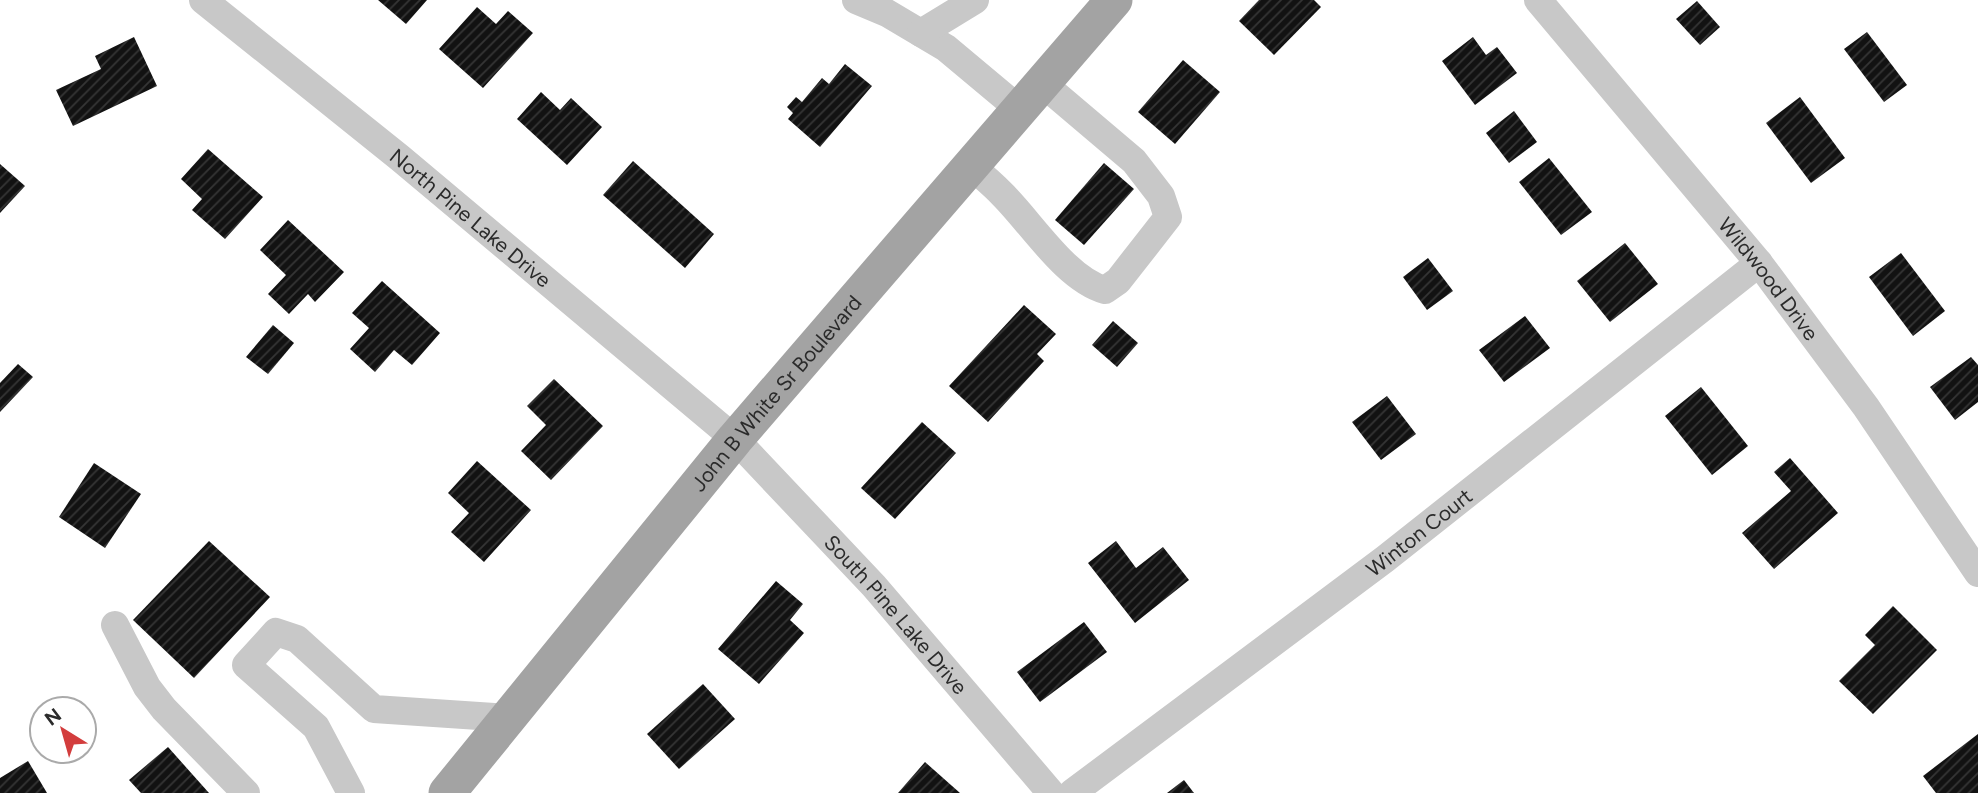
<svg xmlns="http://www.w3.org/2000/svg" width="1978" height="793" font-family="Figtree,sans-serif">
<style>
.building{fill:url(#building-hatch)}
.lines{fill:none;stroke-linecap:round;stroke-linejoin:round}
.minor{stroke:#c8c8c8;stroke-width:28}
.major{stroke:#a3a3a3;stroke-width:37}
.labels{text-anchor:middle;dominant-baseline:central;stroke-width:7;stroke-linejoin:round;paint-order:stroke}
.street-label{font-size:21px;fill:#2b2b2b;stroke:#fff}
</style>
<defs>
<pattern id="building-hatch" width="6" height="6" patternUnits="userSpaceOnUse" patternTransform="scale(1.75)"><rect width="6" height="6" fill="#121212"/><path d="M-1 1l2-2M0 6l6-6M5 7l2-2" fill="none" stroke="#353535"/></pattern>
</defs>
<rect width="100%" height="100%" fill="#fff"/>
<g class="building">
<polygon points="378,0 427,0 406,24"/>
<polygon points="1259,0 1314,0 1321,7 1274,55 1239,21"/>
<polygon points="1697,1 1720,27 1700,45 1676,19"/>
<polygon points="477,7 496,24 508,11 533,33 483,88 439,49"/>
<polygon points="1867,32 1907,85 1884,102 1844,49"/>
<polygon points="134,37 157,86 73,126 56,90 101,69 95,56"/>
<polygon points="1473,37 1486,55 1497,47 1517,73 1475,105 1442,61"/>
<polygon points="1183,60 1220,92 1175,144 1138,112"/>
<polygon points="845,64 872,86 820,147 788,119 793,113 787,107 796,97 802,102 822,78 829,84"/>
<polygon points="541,92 560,110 571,98 602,127 567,165 517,119"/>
<polygon points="1800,97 1845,158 1811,183 1766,123"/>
<polygon points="1514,111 1537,142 1509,163 1486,133"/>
<polygon points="208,149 263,197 225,239 192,210 202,199 181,179"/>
<polygon points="1549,158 1592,212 1561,235 1519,182"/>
<polygon points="633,161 714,234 685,268 603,195"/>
<polygon points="1104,163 1134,189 1084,245 1055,220"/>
<polygon points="0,164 25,186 0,213"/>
<polygon points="288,220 344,272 315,302 308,294 289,314 268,294 286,275 260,250"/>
<polygon points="1625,243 1658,284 1610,322 1577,281"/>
<polygon points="1901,253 1945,311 1913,336 1869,277"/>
<polygon points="1428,258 1453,291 1427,310 1403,277"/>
<polygon points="382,281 440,333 412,365 394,350 375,372 350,349 369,328 352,313"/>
<polygon points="1024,305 1056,334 1037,354 1044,361 988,422 949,386"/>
<polygon points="1525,316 1550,348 1504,382 1479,350"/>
<polygon points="1113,321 1138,343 1117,367 1092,345"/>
<polygon points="273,325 294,343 268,374 246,357"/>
<polygon points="1971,357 1978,365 1978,402 1955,420 1930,387"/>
<polygon points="18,364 33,377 0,412 0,383"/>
<polygon points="554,379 603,426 551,480 521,451 546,425 527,406"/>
<polygon points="1701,387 1748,446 1712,475 1665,416"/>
<polygon points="1387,396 1416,434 1381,460 1352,422"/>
<polygon points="922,422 956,453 895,519 861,488"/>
<polygon points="1790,458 1838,513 1774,569 1742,533 1791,491 1774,472"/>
<polygon points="477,461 531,510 484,562 451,532 469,513 448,493"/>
<polygon points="94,463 141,494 105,548 59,517"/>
<polygon points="209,541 270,597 194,678 133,620"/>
<polygon points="1116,541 1136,568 1163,547 1189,580 1135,623 1088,563"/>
<polygon points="776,581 803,604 790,620 804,633 759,684 718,649"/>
<polygon points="1893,606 1937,650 1873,714 1839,681 1875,645 1865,635"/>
<polygon points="1084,622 1107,652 1040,702 1017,672"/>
<polygon points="703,684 735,719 679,769 647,734"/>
<polygon points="1978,734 1978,793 1936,793 1923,776"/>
<polygon points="168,747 209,793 141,793 129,780"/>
<polygon points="28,761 47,793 0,793 0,778"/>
<polygon points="925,762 960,793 898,793"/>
<polygon points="1184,780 1194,793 1167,793"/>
</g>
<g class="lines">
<g class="minor">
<path id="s1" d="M203,0l197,158 335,281 139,147 177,207"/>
<polyline points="856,0 887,13 946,48 1019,109"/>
<path id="s2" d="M1538,0l221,263 107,144 112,166"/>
<polyline points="921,33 975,0"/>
<path d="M971,165c10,10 22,19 32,30 29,29 63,84 102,95l13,-9 50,-64 -7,-21 -27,-35 -92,-78"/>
<polyline points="115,625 147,687 164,709 246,793"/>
<polyline points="351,793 316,727 246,665 276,632 297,639 374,709 509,718"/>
<path id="s3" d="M1072,793l313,-234 374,-296"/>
</g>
<path class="major" id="s4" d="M447,793l288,-354 379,-439"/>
</g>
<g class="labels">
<g class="street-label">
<text stroke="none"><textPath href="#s1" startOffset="345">North Pine Lake Drive</textPath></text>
<text stroke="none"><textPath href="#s2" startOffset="362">Wildwood Drive</textPath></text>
<text stroke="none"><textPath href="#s4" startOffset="518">John B White Sr Boulevard</textPath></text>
<text stroke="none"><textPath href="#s3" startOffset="434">Winton Court</textPath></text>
<text stroke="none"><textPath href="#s1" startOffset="928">South Pine Lake Drive</textPath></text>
</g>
</g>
<g transform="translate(63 730) rotate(323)"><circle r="33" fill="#ffffff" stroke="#aaaaaa" stroke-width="2"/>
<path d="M0-5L12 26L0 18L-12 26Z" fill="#d33d3d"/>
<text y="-10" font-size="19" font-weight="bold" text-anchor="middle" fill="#2b2b2b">N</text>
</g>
</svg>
